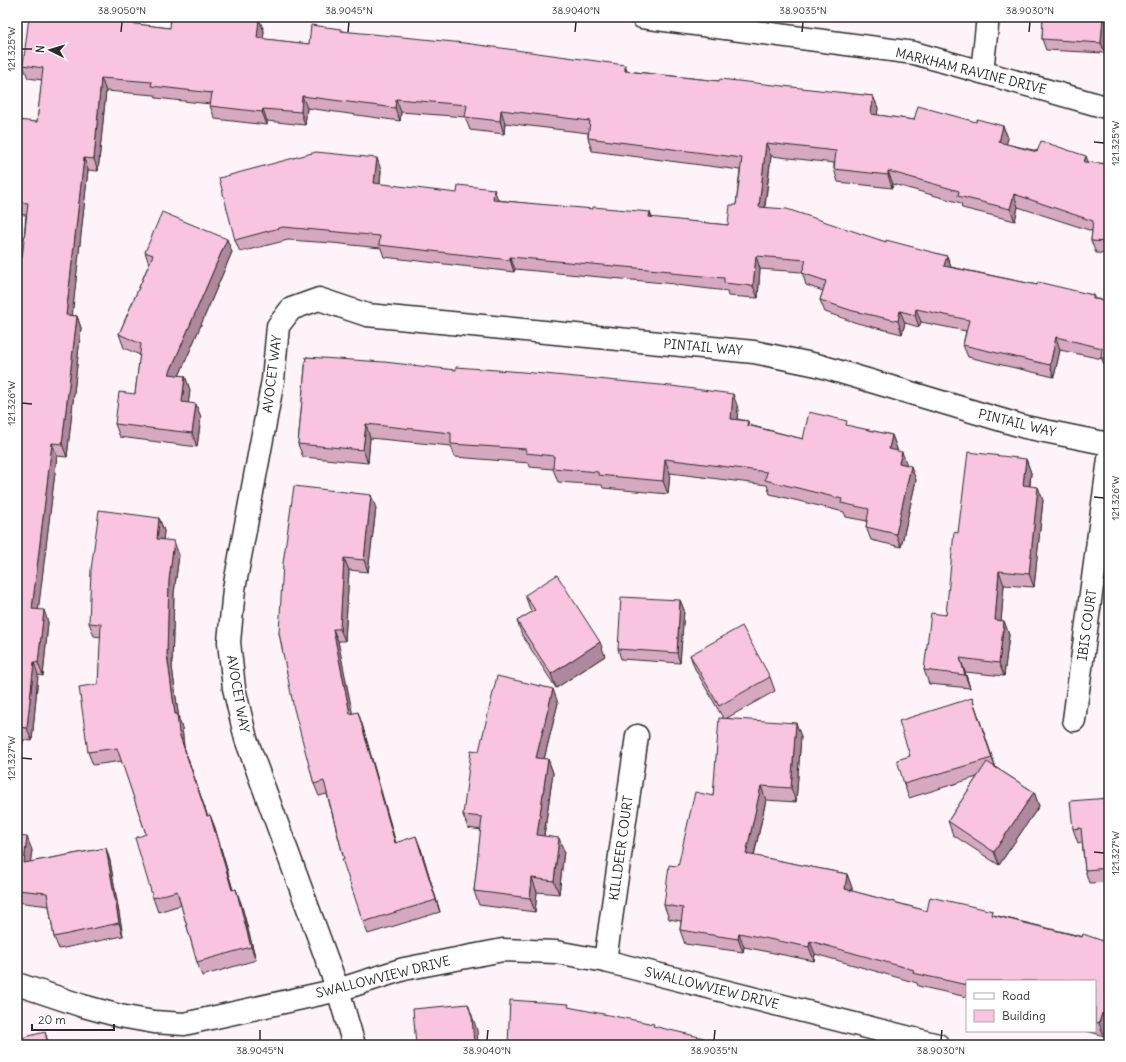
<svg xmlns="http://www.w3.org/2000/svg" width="1126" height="1062" font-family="Delius,sans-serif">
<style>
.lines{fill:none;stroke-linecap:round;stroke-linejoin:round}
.minor-casing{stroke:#2b2b2b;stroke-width:25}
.minor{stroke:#fff;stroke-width:22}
.wall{fill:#d6a9c1;stroke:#2b2b2b}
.shaded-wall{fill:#ae899d;stroke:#2b2b2b}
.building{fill:#f9c4e0;stroke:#2b2b2b}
.ticks{fill:none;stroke:#2b2b2b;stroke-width:1.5}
.labels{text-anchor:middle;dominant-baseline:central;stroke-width:3;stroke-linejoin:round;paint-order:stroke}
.street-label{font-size:13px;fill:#2b2b2b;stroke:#fff}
.neatline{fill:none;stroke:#2b2b2b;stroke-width:1.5}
.ticks-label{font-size:10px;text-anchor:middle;fill:#2b2b2b}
</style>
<rect width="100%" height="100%" fill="#fef3f9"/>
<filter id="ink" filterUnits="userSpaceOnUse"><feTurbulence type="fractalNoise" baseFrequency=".025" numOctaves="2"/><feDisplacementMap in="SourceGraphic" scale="8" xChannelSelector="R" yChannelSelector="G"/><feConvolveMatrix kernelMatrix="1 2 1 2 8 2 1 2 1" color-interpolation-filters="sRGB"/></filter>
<g filter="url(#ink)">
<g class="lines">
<defs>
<g id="minor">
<polyline points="642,17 914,53 1109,108"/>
<polyline points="982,72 988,17"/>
<polyline points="1074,720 1109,459"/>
<polyline points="605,961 637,736"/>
<polyline points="17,984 83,1006 120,1016 154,1022 184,1024 338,990 404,969 503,950 556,952 605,961 938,1045"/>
<polyline points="354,1045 338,990 246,739 234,688 229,642 234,589 273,380 278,326 291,309 319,299 367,315 754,352 817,365 1025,427 1109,444"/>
</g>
</defs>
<use href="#minor" class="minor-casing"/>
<use href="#minor" class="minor"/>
</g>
<g class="wall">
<polygon points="52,17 125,17 125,23 170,28 259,19 264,31 263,39 309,44 342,31 627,71 719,81 873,96 878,108 877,115 914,120 976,122 1003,126 1008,138 1006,144 1088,162 1109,164 1109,254 1096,253 1091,241 1092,231 1018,207 1015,221 962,208 961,203 893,184 892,188 838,182 834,169 834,163 771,156 765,207 886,242 947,256 951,267 1037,285 1093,295 1095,299 1109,300 1109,371 1106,370 1102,359 1060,350 1054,377 968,357 963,345 966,331 921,322 919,327 905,323 902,334 857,323 825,312 820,300 823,291 806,285 802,272 760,269 758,298 728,296 727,291 676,285 675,284 515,269 514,272 384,257 381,248 332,243 288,240 240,252 235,240 381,170 380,184 498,200 652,218 728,225 736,205 740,170 592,151 588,138 588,133 505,123 504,134 470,130 465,117 401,112 400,121 307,108 305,125 267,121 267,125 215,119 210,106 210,104 156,98 155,95 106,91 98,171 88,170 72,315 77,316 81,328 67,457 57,456 38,609 48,622 43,676 38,675 32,741 23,740 17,796 22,258 26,215 17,214 17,124 37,122 42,80 28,78 23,65 62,21"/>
<polygon points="1043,17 1107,17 1105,53 1046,50 1042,39"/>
<polygon points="145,252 232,252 179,376 185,376 190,390 188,403 201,417 197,447 120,437 115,424 135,394 140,355 124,348 119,334 149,264"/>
<polygon points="306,357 738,408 737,419 748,421 749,425 803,439 848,426 892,435 897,449 897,450 916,480 901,547 871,540 866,527 867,521 846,517 844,512 770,494 767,485 670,473 668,494 603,488 602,485 558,482 553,469 530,467 529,463 455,457 451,446 370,438 368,463 303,457 298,444"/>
<polygon points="1026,459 1031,473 1030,486 1043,500 1034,587 1004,585 1001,621 1004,621 1009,635 1004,676 965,672 970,688 929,684 924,670 946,615 958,533"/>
<polygon points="376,508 368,572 349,570 345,641 338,641 352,713 362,724 396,843 421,849 440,912 368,934 363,922 344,859 327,794 319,796 314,784 279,633"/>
<polygon points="159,518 164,531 163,540 179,555 174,593 172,667 179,720 182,728 184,747 207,816 210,815 215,828 233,890 241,903 256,960 202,976 197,962 181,905 158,912 153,898 146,834 122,761 93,765 88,752 98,684 101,637 94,636 89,623"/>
<polygon points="525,595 605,656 556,688 522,635 517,621 532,612 530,609"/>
<polygon points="680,600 684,610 680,663 621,659 618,649"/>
<polygon points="690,655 770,677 775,691 727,718 801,736 796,802 766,800 754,856 847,874 852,888 852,891 927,911 994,915 1109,943 1109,1028 1107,1027 1104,1036 1087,1031 1095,1031 1095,981 967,981 967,997 918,986 917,983 815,954 814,961 744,947 743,952 685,944 680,930 681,921 669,919 664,905 678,866 713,796 723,718 695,669"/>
<polygon points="972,698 995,767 1034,792 1039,806 999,865 953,835 948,821 977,777 909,798 904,784 910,756"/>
<polygon points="558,703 544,759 548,759 553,773 544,836 564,851 559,894 537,892 535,912 479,905 474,891 481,830 468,828 463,815 479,751"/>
<polygon points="1109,798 1109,882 1089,883 1085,870 1082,842 1078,843 1073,829"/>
<polygon points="17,836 32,850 30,862 106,848 110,861 123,936 59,949 54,937 49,906 17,902"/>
</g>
<g class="shaded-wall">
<polygon points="120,17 125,17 124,35 119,22"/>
<polygon points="1103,17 1107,17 1105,53 1101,43"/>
<polygon points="259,19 264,31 262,51 257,38"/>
<polygon points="625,65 630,78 625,71"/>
<polygon points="101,78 106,91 98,171 94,159"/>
<polygon points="302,96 307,108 305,125 301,112"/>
<polygon points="873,96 878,108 876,127 871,114"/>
<polygon points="396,99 401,112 400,121 395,108"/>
<polygon points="263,109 267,121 267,125 262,112"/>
<polygon points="501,110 505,123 504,134 500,121"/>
<polygon points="1003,126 1008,138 1004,155 999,142"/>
<polygon points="766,143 771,156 763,219 759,207"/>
<polygon points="1086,156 1091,169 1084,162"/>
<polygon points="84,158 88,170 71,327 66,315"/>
<polygon points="377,158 381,170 379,196 374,183"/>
<polygon points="888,171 893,184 892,188 888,175"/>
<polygon points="494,189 499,202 493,200"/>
<polygon points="1014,194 1018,207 1015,221 1010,209"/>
<polygon points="650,212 654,224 649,217"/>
<polygon points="227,239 232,252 174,388 169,374"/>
<polygon points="756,256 760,269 758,298 753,286"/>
<polygon points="947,256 951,268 944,266"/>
<polygon points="510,257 515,269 514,272 510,260"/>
<polygon points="916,309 921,322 919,327 915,315"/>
<polygon points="900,311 905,323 902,334 898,321"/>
<polygon points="77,316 81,328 67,457 62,444"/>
<polygon points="1056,337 1060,350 1054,377 1050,365"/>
<polygon points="185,376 190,390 187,415 182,402"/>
<polygon points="733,394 738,408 736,432 731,419"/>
<polygon points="196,404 201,417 197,447 192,433"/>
<polygon points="366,424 370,438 368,463 363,450"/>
<polygon points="892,435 897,449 894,462 889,449"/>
<polygon points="52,443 57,456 37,621 32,609"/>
<polygon points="902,452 907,465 899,463"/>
<polygon points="665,459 670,473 668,494 663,481"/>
<polygon points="1026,459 1031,473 1028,498 1023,485"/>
<polygon points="911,466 916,480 901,547 896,534"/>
<polygon points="1038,487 1043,500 1034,587 1029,574"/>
<polygon points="371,495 376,508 368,572 364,560"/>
<polygon points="159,518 164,531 162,553 157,539"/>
<polygon points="174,541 179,555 174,593 172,667 179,720 182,728 184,747 212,829 179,733 175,714 167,654 169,580"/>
<polygon points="344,558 349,570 345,641 340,629"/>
<polygon points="999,571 1004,585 1000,634 995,620"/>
<polygon points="680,600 684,610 680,663 677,653"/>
<polygon points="44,610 48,622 43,676 38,663"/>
<polygon points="1004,621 1009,635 1004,676 999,663"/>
<polygon points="333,629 338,641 355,726 350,714"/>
<polygon points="600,642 605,656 556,688 551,674"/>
<polygon points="960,658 965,672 970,688 965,675"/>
<polygon points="34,662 38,675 32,741 27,728"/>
<polygon points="553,689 558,703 541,771 536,758"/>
<polygon points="972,698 977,712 997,771 992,758"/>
<polygon points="358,712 362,724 399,856 395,843"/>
<polygon points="796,723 801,736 796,802 791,788"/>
<polygon points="19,727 23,740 17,796 17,743"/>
<polygon points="548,759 553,773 542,848 537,835"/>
<polygon points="761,786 766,800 751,868 746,854"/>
<polygon points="1034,792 1039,806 999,865 994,852"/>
<polygon points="210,815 215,828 237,904 232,890"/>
<polygon points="416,836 421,849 440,912 436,900"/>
<polygon points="27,837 32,850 29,875 24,863"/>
<polygon points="559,838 564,851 559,894 554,881"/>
<polygon points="106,848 110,861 123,936 119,923"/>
<polygon points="847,874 852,888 850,902 845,889"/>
<polygon points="532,878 537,892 535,912 530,898"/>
<polygon points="236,889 241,903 256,960 251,947"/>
<polygon points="739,933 744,947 743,952 738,939"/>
<polygon points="810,941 815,954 814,961 809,947"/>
<polygon points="468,1004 477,1030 478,1045 474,1045"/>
<polygon points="1102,1013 1107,1027 1104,1036 1099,1023"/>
<polygon points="45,1032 49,1045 48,1045"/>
</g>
<g class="building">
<polygon points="29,17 76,22 77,17 120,17 119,22 170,28 171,17 244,17 259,19 257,38 309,44 311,25 341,29 341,31 464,43 589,60 625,65 625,71 719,81 720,79 873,96 871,114 914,120 918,106 976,122 977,119 1003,126 999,142 1037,152 1041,141 1086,156 1084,162 1109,164 1109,242 1091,241 1093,221 1014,194 1010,209 958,196 959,191 888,171 888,175 834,169 836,151 766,143 759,207 787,209 886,242 886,240 947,256 944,266 1037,285 1038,282 1093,295 1093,299 1109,300 1109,358 1101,358 1102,348 1056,337 1050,365 963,345 969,320 916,309 915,315 900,311 898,321 853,311 820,300 826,281 802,273 806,260 756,256 753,286 724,283 724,278 671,273 671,271 510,257 510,260 379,245 380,236 327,231 283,227 235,240 219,178 316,152 377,158 374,183 457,193 458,185 494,189 493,200 593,209 593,207 650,212 649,217 728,225 730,205 736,205 742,158 588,138 590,121 501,110 500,121 465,117 467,105 396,99 395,108 302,96 301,112 263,109 262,112 210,106 212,93 151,86 152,82 101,78 94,159 84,158 66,315 77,316 62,444 52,443 32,609 44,610 38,663 34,662 27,728 19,727 17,743 17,257 22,258 28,203 17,202 17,120 37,122 43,68 23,65"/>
<polygon points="1043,17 1103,17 1101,43 1042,39"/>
<polygon points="162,212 227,239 169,374 185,376 182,402 196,404 192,433 115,424 119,392 135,394 141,344 119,334 153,255 145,252"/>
<polygon points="306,357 384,362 456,370 456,367 523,372 671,386 733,394 731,419 748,421 747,425 803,439 809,412 847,421 846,425 892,435 889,449 902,452 899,463 911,466 896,534 866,527 869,509 841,503 842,499 765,480 767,472 665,459 663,481 598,475 598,472 553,468 554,456 526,453 526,449 451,444 451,433 366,424 363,450 298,444"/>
<polygon points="968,452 1026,459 1023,485 1038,487 1029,574 999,571 995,620 1004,621 999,663 960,658 965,675 924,670 931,613 946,615 954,532 958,533"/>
<polygon points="294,486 371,495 364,560 344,558 340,629 333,629 350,714 358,712 395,843 416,836 436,900 363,922 342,859 344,859 324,781 314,784 294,709 279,633 283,563"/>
<polygon points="99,510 159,518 157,539 174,541 169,580 167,654 175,714 177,714 179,733 207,816 210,815 232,890 236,889 251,947 197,962 177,891 153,898 135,838 146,834 117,748 88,752 79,687 98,684 101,624 89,623 91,570"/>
<polygon points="557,575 600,642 551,674 517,621 535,610 525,595"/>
<polygon points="621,597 680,600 677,653 618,649"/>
<polygon points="742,626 770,677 719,706 690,655"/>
<polygon points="497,676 553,689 536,758 548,759 537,835 559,838 554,881 532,878 530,898 474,891 482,817 463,815 471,750 479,751"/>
<polygon points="972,698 992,758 904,784 897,760 910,756 899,721"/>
<polygon points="719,718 796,723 791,788 761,786 746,854 847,874 845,889 927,911 930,897 993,911 992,915 1082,937 1083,934 1109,943 1109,1017 1102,1013 1099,1023 1095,1022 1095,981 967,981 967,985 913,973 914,970 810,941 809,947 739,933 738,939 680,930 683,908 664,905 669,865 678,866 695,792 713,796"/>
<polygon points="987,762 1034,792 994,852 948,821"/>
<polygon points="1109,798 1109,868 1085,870 1081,828 1073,829 1070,801"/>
<polygon points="17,836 27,837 24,863 106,848 119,923 54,937 47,893 17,890"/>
<polygon points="510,1000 569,1004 568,1007 654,1024 653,1026 725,1043 725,1045 508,1045"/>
<polygon points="468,1004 472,1017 474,1045 416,1045 413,1009"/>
<polygon points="45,1032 48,1045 17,1045 17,1039"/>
<polygon points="291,1043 291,1045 284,1045"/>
</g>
</g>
<path class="ticks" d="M121,32l1,-10M348,32l1,-10M575,32l1,-10M802,32l1,-10M1029,32l1,-10M22,49h10M1094,142l10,1M22,403l10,1M1094,497l10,1M22,758l10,1M1094,852l10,1M260,1040v-10M487,1040l1,-10M714,1040l1,-10M941,1040l1,-10"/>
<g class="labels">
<g class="street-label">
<text transform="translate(971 71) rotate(14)">MARKHAM RAVINE DRIVE</text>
<text transform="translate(703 347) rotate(5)">PINTAIL WAY</text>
<text transform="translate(272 374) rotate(-83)">AVOCET WAY</text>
<text transform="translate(1017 423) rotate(14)">PINTAIL WAY</text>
<text transform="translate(1087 625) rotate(-82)">IBIS COURT</text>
<text transform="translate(238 694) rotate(80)">AVOCET WAY</text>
<text transform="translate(621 848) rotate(-82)">KILLDEER COURT</text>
<text transform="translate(383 977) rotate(-14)">SWALLOWVIEW DRIVE</text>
<text transform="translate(712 988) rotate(14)">SWALLOWVIEW DRIVE</text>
</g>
</g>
<rect width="1126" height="1062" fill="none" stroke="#fff" stroke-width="44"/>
<rect x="966" y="980" width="130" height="52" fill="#ffffff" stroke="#aaaaaa"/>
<rect x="974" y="993" width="20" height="6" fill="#ffffff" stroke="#aaaaaa"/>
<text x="1002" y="1000" font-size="12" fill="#2b2b2b">Road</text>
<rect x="974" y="1010" width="20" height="12" fill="#f9c4e0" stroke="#aaaaaa"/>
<text x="1002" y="1020" font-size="12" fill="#2b2b2b">Building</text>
<g transform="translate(50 50) rotate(275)" stroke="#ffffff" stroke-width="3" paint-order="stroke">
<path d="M0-3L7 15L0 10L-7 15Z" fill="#2b2b2b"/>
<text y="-6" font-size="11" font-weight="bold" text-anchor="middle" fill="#2b2b2b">N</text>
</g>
<path d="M32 1024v6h82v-6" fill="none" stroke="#2b2b2b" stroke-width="2"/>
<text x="38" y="1024" font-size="12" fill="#2b2b2b" stroke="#ffffff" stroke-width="3" paint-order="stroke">20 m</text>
<rect x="22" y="22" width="1082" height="1018" class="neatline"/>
<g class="ticks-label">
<text x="122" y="14">38.9050°N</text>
<text x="349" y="14">38.9045°N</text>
<text x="576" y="14">38.9040°N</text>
<text x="803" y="14">38.9035°N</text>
<text x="1030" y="14">38.9030°N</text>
<text transform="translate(11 49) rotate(-90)" y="4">121.325°W</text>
<text transform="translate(1115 143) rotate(-90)" y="4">121.325°W</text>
<text transform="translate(11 403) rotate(-90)" y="4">121.326°W</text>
<text transform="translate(1115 498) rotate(-90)" y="4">121.326°W</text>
<text transform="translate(11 758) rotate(-90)" y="4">121.327°W</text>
<text transform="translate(1115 853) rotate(-90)" y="4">121.327°W</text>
<text x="260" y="1054">38.9045°N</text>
<text x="487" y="1054">38.9040°N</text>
<text x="714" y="1054">38.9035°N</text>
<text x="941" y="1054">38.9030°N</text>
</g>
</svg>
